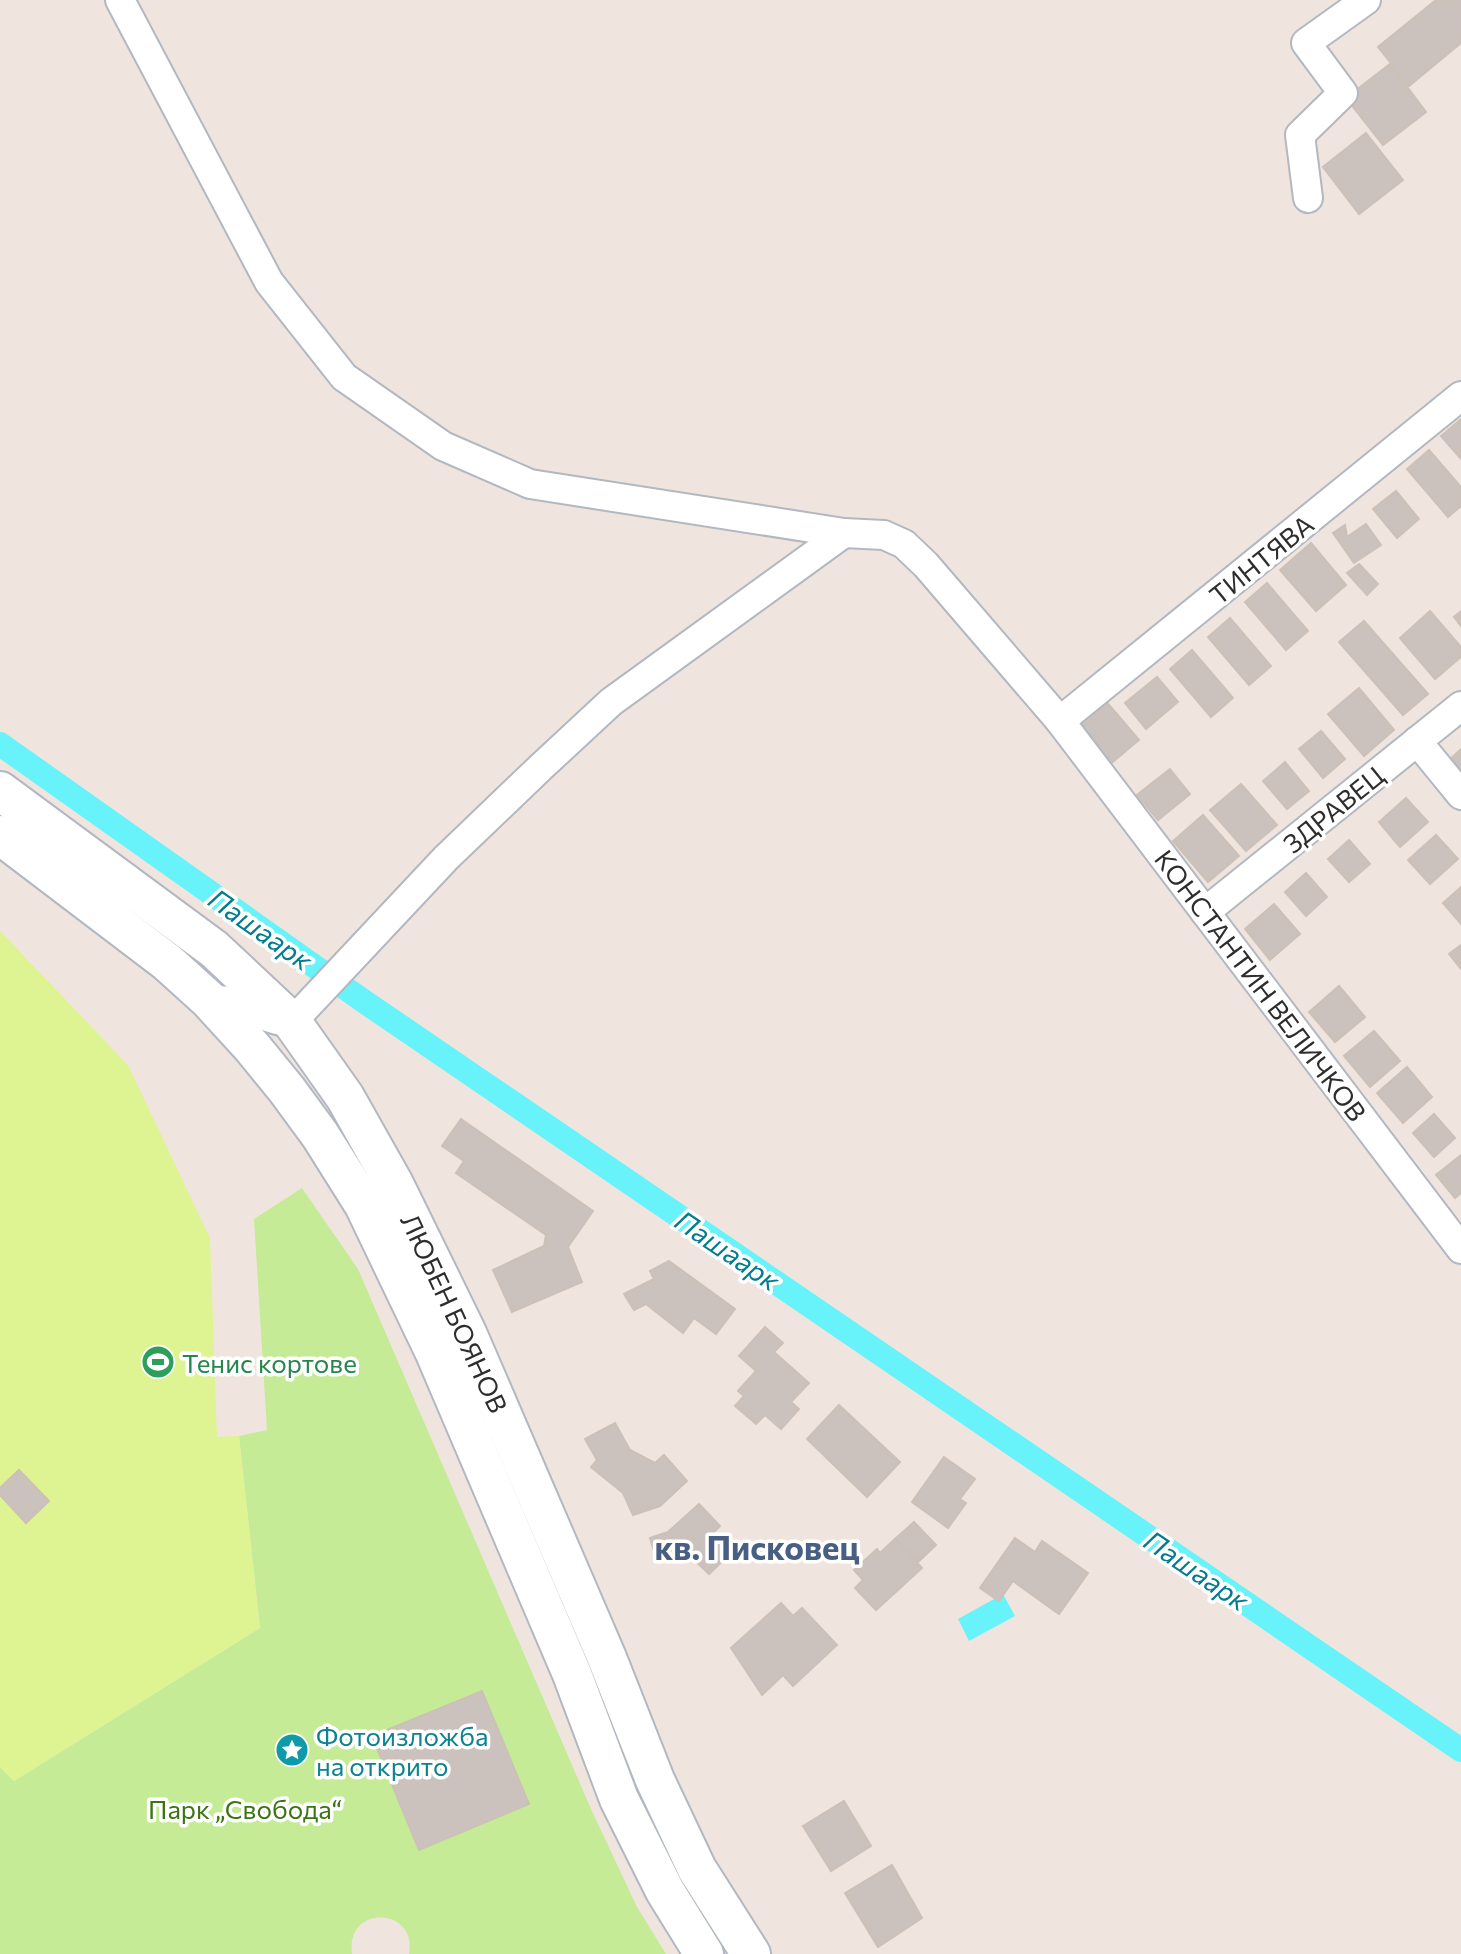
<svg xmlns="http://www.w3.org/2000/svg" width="1461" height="1954" font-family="Commissioner,sans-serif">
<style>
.green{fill:#c5eb96;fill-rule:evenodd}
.pitch{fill:#def391}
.water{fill:#68f3fb}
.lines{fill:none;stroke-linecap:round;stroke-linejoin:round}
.canal{stroke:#68f3fb;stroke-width:24}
.building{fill:#cbc2be;stroke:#ccc0b7;stroke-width:2}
.street-casing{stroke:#b2b8c2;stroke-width:32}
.secondary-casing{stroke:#b2b8c2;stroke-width:42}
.street{stroke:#fff;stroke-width:28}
.secondary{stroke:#fff;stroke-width:38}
.labels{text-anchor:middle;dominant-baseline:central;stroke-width:7;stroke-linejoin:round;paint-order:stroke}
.street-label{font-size:26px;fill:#2d2d2d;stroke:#fff}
.leisure-label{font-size:26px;fill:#27864d;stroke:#fff;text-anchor:start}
.culture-label{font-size:26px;fill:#0d838f;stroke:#fff;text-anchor:start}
.park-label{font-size:26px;fill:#3c7413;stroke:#fff}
.water-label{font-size:28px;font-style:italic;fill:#037c8f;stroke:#fff}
.district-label{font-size:33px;font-weight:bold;fill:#485f83;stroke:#fff}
</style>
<rect width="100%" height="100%" fill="#f0e5de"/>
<path class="green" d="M302,1188l56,81 233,540 46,98 29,47h-257c9,-47 -64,-50 -57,0h-352v-187l14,14 246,-153 -21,-192 28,-6 -13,-211zM482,1691l47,113 -110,46 -47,-114z"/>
<polygon class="pitch" points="0,931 128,1065 210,1238 217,1437 239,1436 260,1628 14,1781 0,1767"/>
<polygon class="water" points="1003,1594 1015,1616 969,1641 958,1619"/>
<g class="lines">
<polyline class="canal" points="0,744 362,1000 1461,1750"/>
</g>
<g class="building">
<polygon points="1436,0 1461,0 1461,43 1409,86 1378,47"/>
<polygon points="1390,64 1426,112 1383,145 1346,98"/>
<polygon points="1366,133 1403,180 1359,214 1323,167"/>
<polygon points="1461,419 1461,459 1441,436"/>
<polygon points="1429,450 1461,487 1461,506 1448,517 1407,469"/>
<polygon points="1396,491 1419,519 1397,538 1373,509"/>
<polygon points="1366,524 1381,545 1354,563 1333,533 1345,525 1347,537"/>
<polygon points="1311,543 1346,585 1316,611 1280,570"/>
<polygon points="1359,564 1378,584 1367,595 1347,573"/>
<polygon points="1267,583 1308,631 1286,650 1245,602"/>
<polygon points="1430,611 1461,647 1461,657 1435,679 1400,638"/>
<polygon points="1461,611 1461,626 1454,617"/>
<polygon points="1230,618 1271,666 1249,685 1208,637"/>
<polygon points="1364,621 1428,694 1403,715 1339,642"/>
<polygon points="1192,650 1233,698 1211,717 1170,669"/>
<polygon points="1157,677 1178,702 1146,729 1125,703"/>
<polygon points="1359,688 1394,730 1364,756 1328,714"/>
<polygon points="1104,699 1139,740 1108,766 1073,725"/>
<polygon points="1321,731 1345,759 1323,778 1299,749"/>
<polygon points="1461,749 1461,780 1446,763"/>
<polygon points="1285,762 1309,791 1287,809 1263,781"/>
<polygon points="1170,769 1190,794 1158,820 1137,795"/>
<polygon points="1241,784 1277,825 1246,851 1210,810"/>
<polygon points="1406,798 1428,822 1400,847 1379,822"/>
<polygon points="1203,815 1239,856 1208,882 1173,841"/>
<polygon points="1436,835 1458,859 1430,884 1408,860"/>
<polygon points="1349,840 1370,864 1349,882 1328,859"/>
<polygon points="1306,873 1327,897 1306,916 1285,892"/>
<polygon points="1461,887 1461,924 1443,903"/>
<polygon points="1274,904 1300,934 1270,960 1245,929"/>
<polygon points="1461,945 1461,969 1449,954"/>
<polygon points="1339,986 1365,1017 1335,1042 1309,1012"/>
<polygon points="1374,1031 1400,1061 1370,1087 1344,1056"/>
<polygon points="1407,1067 1432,1097 1403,1123 1377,1093"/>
<polygon points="1434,1114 1455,1138 1434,1157 1413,1133"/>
<polygon points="461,1119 593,1211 568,1247 582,1282 512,1312 493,1270 544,1246 546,1235 456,1173 464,1161 442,1146"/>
<polygon points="1461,1155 1461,1193 1455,1198 1436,1175"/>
<polygon points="669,1261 735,1309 716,1334 694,1318 683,1333 646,1304 634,1310 624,1294 654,1279 650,1271"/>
<polygon points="765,1327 783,1343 774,1352 809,1383 791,1402 799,1409 781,1429 765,1415 756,1424 735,1406 744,1396 738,1391 756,1371 739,1356"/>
<polygon points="839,1405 900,1462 867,1497 807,1439"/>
<polygon points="615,1423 630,1450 655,1463 664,1455 687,1481 660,1506 633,1515 623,1493 591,1467 597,1460 585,1439"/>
<polygon points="944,1457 975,1479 960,1499 966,1503 948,1528 912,1502"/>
<polygon points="19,1470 49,1501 26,1523 0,1495 0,1488"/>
<polygon points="699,1504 720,1526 713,1533 731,1553 709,1574 684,1550 656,1558 650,1538 668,1532"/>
<polygon points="914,1522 936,1545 917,1563 895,1539"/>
<polygon points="1015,1538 1035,1552 1042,1541 1088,1573 1059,1614 1013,1581 999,1601 980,1588"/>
<polygon points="895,1539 922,1568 876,1610 855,1588 863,1580 854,1570 877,1549 880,1553"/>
<polygon points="781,1603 793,1616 802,1608 837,1645 793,1686 783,1675 762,1695 731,1648"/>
<polygon points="482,1691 529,1804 419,1850 372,1736"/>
<polygon points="844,1801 871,1846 831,1871 803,1826"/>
<polygon points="892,1865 922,1918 878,1947 845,1893"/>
</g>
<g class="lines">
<defs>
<g id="street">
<polyline points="120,0 269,282 344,377 443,446 530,484 844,533 884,535 904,544 926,565 1060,721 1461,1249"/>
<polyline points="1308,198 1300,135 1343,93 1306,43 1366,0"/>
<polyline points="1060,721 1461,396"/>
<polyline points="1417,741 1461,795"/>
<polyline points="1205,912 1461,706"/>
<path d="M209,1000c34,-3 55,23 83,22l154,-164 95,-91 70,-65 233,-169"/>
</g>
<g id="secondary">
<polyline points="0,791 214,949 292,1022 345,1097 394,1184 467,1333 607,1658 655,1780 697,1869 751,1954"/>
<polyline points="0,835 167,962 209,1000 252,1047 287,1090 320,1135 364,1205 435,1353 572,1674 619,1799 665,1891 704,1954"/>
</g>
</defs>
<use href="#street" class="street-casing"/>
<use href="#secondary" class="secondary-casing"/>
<use href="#street" class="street"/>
<use href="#secondary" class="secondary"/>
</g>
<defs>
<symbol id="stadium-disc" viewBox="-11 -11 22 22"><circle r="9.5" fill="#2e9e5b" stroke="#fff"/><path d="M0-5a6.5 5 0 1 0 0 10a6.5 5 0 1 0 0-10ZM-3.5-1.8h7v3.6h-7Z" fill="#fff"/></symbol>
<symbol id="sight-disc" viewBox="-11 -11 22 22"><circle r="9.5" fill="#0f9aa8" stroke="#fff"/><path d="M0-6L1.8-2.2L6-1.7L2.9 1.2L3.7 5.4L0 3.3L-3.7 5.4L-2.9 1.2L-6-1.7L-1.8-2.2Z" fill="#fff"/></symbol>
</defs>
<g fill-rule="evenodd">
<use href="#stadium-disc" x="139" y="1343" width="38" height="38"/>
<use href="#sight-disc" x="273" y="1731" width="38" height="38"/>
</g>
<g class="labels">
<g class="street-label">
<text transform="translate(1261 559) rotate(-39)">ТИНТЯВА</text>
<text transform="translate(1333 809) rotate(-39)">ЗДРАВЕЦ</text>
<text transform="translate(1261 985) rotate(53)">КОНСТАНТИН ВЕЛИЧКОВ</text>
<text transform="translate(455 1313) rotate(65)">ЛЮБЕН БОЯНОВ</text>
</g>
<g class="leisure-label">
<text x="182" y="1362">Тенис кортове</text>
</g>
<g class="culture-label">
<text x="316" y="1735">Фотоизложба<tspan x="316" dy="30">на открито</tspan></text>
</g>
<g class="park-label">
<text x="245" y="1808">Парк „Свобода“</text>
</g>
<g class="water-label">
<text transform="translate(261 929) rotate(35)">Пашаарк</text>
<text transform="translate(728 1250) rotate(34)">Пашаарк</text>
<text transform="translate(1197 1570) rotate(34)">Пашаарк</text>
</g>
<g class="district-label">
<text x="757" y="1546">кв. Писковец</text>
</g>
</g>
</svg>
